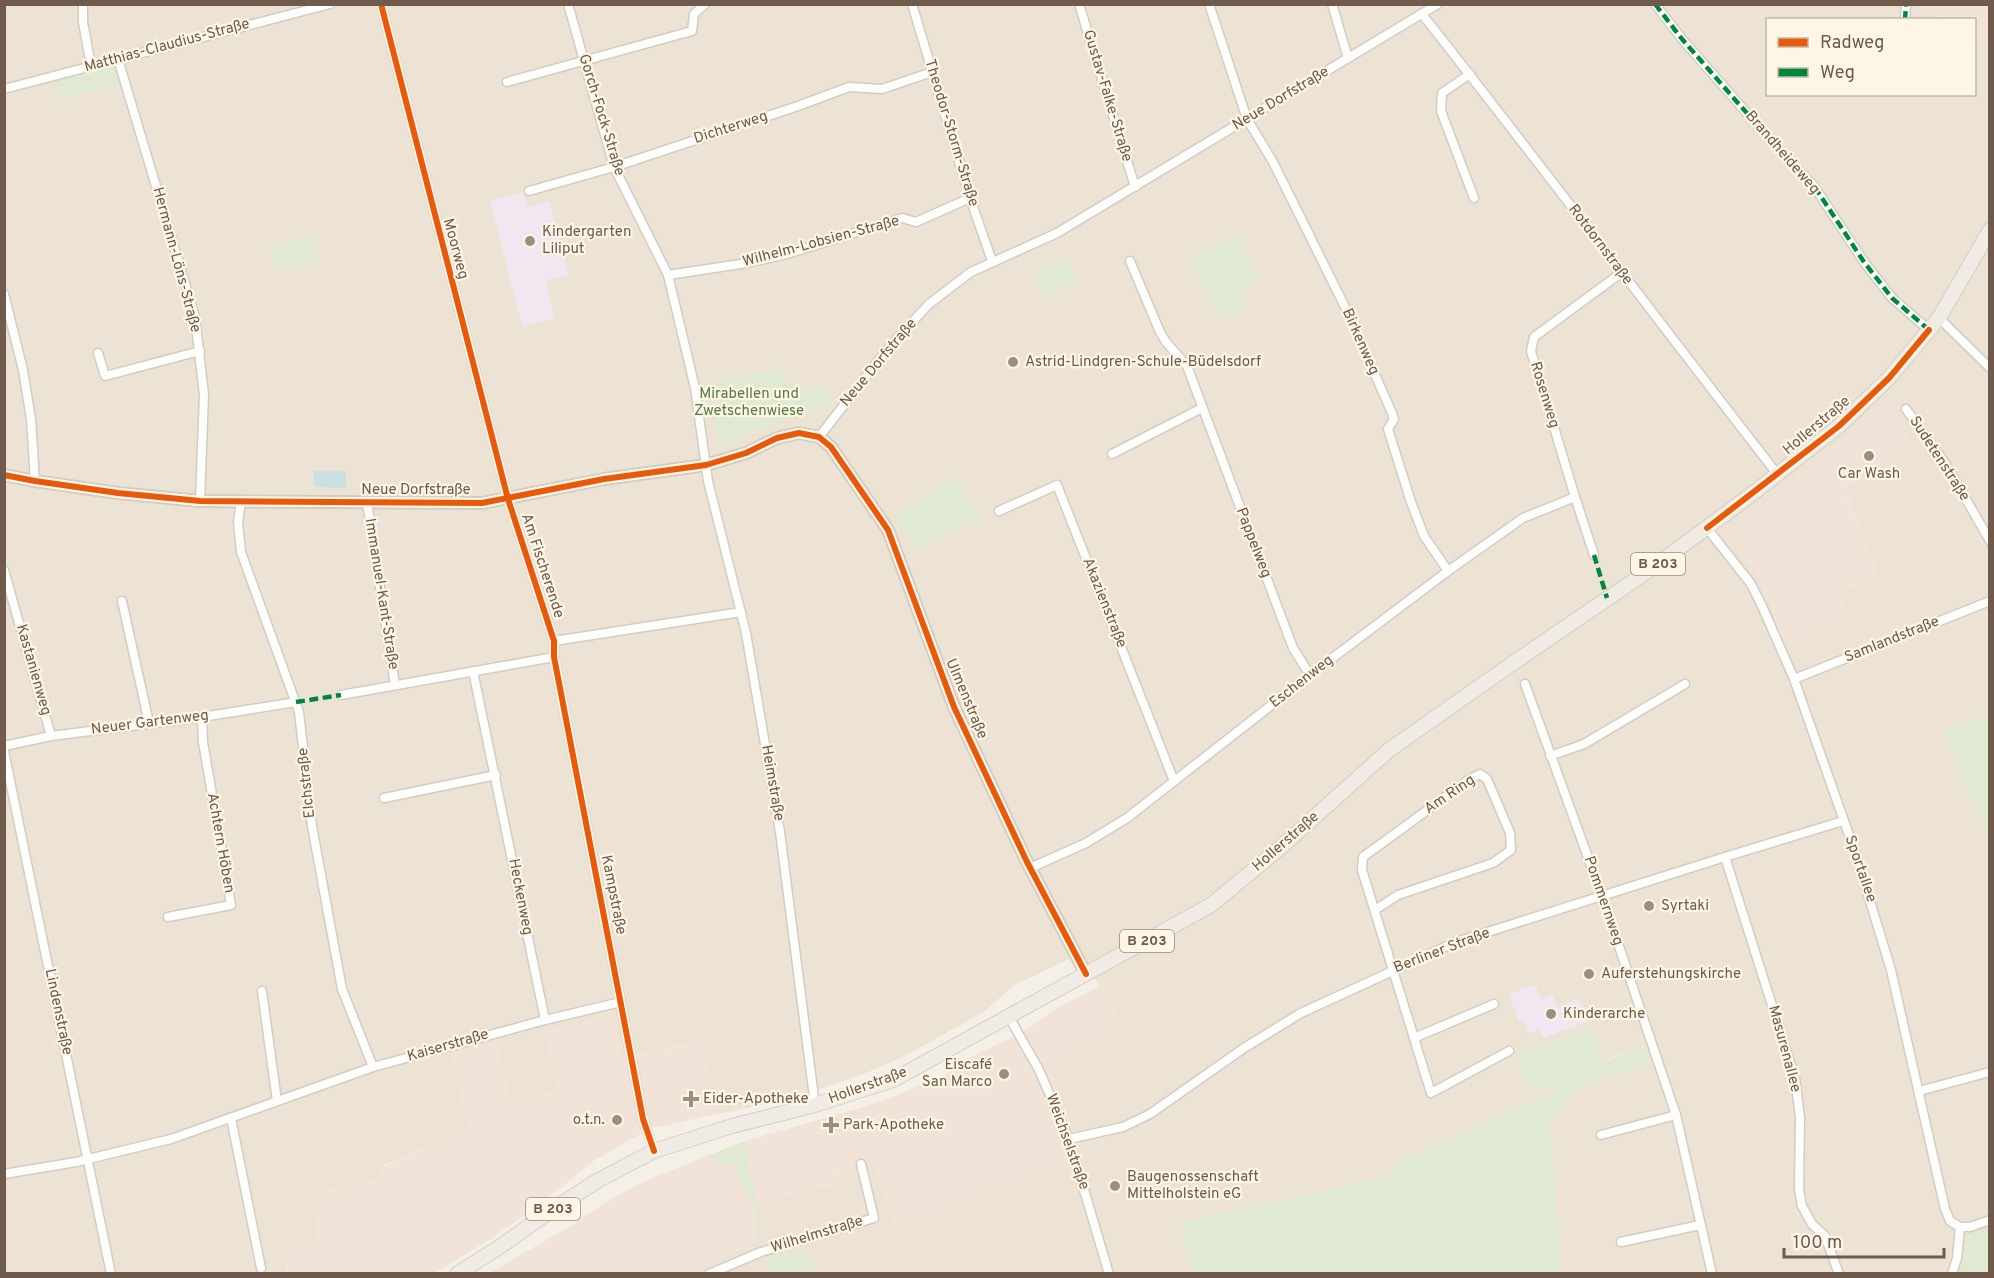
<svg xmlns="http://www.w3.org/2000/svg" width="1994" height="1278" font-family="Overpass,sans-serif">
<style>
.residential{fill:#ede3d5;fill-rule:evenodd}
.commercial{fill:#f2e3d8}
.education{fill:#f1e7f0}
.green{fill:#e0ead3}
.water{fill:#cbe0e3}
.lines{fill:none;stroke-linecap:round;stroke-linejoin:round}
.minor-casing{stroke:#d2ccc5;stroke-width:11}
.tertiary-casing{stroke:#d2ccc5;stroke-width:14}
.primary-casing{stroke:#d3ccc5;stroke-width:16}
.minor{stroke:#fdfdfc;stroke-width:8}
.tertiary{stroke:#fdfdfc;stroke-width:10}
.primary{stroke:#f0ece5;stroke-width:14}
.quiet{stroke:#00873e;stroke-width:4.5;stroke-dasharray:9 4.5;stroke-linecap:butt}
.cycleway-casing{stroke:#fdf6e7;stroke-width:10}
.cycleway{stroke:#e8590c;stroke-width:6}
.poi-dot{fill:#9e8e82;stroke:#fdf6e7;stroke-width:2}
.labels{text-anchor:middle;dominant-baseline:central;stroke-width:4.5;stroke-linejoin:round;paint-order:stroke}
.shield{fill:#fdf6e7;stroke:#9a897a;stroke-width:1.5}
.shield-label{font-size:14px;font-weight:bold;fill:#6f5a4b}
.street-label{font-size:15px;fill:#6f5a4b;stroke:#fdf6e7}
.poi-label{font-size:15px;fill:#6f5a4b;stroke:#fdf6e7;text-anchor:start}
.park-label{font-size:15px;fill:#547a47;stroke:#fdf6e7}
</style>
<rect width="100%" height="100%" fill="#f4f0e8"/>
<path class="residential" d="M1917,4l26,15 -175,1v74h206l1,-57 14,8 1,1184 -20,7 -11,37h-397l-13,-151 26,-32 15,-7 59,-21 -5,-15 -35,12 -49,24 -6,8 -160,73 2,11 -215,47 10,51h-500l64,-31 1,-39 85,-20 -2,-12 31,-12 206,-22 -30,-70 76,-39 -41,-75 -68,33 -28,25 -80,45 -39,17 -75,26 -73,15 -16,-73 -81,17 -6,-34 -69,7 12,60 -48,10 -58,-48 16,75 -85,38 1,13 -71,14 4,47 -31,24 2,9 -283,1v-1269zM1887,401l3,14 21,25 -66,50 33,86 -39,16 -53,55 -25,-67 -29,-43 9,-11z"/>
<g class="commercial">
<polygon points="1917,5 1989,5 1989,45 1975,37 1974,20 1943,19"/>
<polygon points="1887,401 1895,410 1890,415 1911,440 1845,491 1878,576 1839,592 1849,619 1786,647 1761,580 1731,537 1741,526"/>
<polygon points="1100,986 1123,1028 1047,1067 1060,1094 1085,1162 896,1229 870,1159 839,1171 841,1183 756,1203 745,1141 877,1103 946,1075 961,1062 1021,1033 1055,1009"/>
<polygon points="605,1017 615,1024 621,1058 703,1041 718,1114 652,1128 640,1134 592,1162 563,1186 491,1239 434,1273 288,1273 286,1244 317,1240 313,1193 384,1179 383,1167 467,1128 452,1053 497,1042 510,1101 558,1091 546,1031"/>
<polygon points="704,1157 733,1165 752,1204 755,1242 691,1273 488,1274 567,1228 606,1202 643,1182"/>
</g>
<g class="education">
<polygon points="523,192 528,207 549,201 569,275 546,280 554,319 522,326 490,200"/>
<polygon points="1535,985 1541,999 1553,995 1557,1007 1580,998 1589,1021 1543,1038 1540,1029 1528,1034 1524,1021 1519,1022 1509,994"/>
</g>
<g class="green">
<polygon points="116,65 122,83 61,99 57,81"/>
<polygon points="1238,234 1259,278 1240,288 1249,307 1221,320 1190,257"/>
<polygon points="311,235 318,260 276,272 270,248"/>
<polygon points="1066,257 1077,279 1044,297 1032,274"/>
<polygon points="778,367 795,393 828,384 832,402 720,445 713,421 718,405 713,383"/>
<polygon points="953,477 983,517 917,550 894,516"/>
<polygon points="1989,716 1990,716 1989,838 1943,731"/>
<polygon points="1591,1028 1603,1062 1645,1047 1649,1062 1590,1083 1575,1090 1549,1121 1562,1273 1191,1273 1181,1222 1396,1175 1394,1164 1554,1091 1560,1083 1567,1079 1539,1089 1523,1079 1517,1055"/>
<polygon points="745,1141 756,1203 755,1242 752,1204 733,1165 704,1157"/>
<polygon points="1989,1229 1989,1273 1959,1273 1970,1235"/>
<polygon points="785,1252 813,1254 813,1273 770,1273 767,1259"/>
</g>
<polygon class="water" points="314,471 346,471 346,488 314,487"/>
<g class="lines">
<defs>
<g id="minor">
<polyline points="83,4 83,22 91,66"/>
<polyline points="381,4 508,499 554,641 554,657 643,1119 654,1151"/>
<polyline points="568,4 614,167 668,275 695,388 708,481 746,633 780,832 815,1105"/>
<polyline points="912,4 970,198 992,261"/>
<polyline points="1079,4 1135,187"/>
<polyline points="1209,4 1247,119 1273,162 1346,309 1392,413 1394,419 1388,429 1411,502 1424,536 1448,571"/>
<polyline points="1332,4 1348,58"/>
<polyline points="1655,4 1682,39 1780,151 1814,186 1864,262 1892,298 1929,330"/>
<path d="M1422,14c120,152 237,308 356,461"/>
<polyline points="1905,20 1906,4"/>
<polyline points="118,59 195,317 204,395 200,501"/>
<polyline points="1470,74 1442,93 1441,111 1474,198"/>
<polyline points="507,82 692,31 694,14 705,4"/>
<polyline points="4,89 330,4"/>
<polyline points="529,191 614,167 798,106 849,87 882,89 932,72"/>
<polyline points="1130,261 1160,332 1166,342 1187,366 1293,648 1310,675"/>
<polyline points="668,275 747,263 787,254 902,218 916,222 970,198"/>
<polyline points="4,294 23,370 31,419 35,481"/>
<polyline points="1939,318 1990,368"/>
<polyline points="98,353 105,376 200,351"/>
<polyline points="1906,409 1945,463 1990,541"/>
<polyline points="819,437 890,346 929,304 971,272 1057,233 1438,4"/>
<polyline points="1112,454 1202,408"/>
<polyline points="241,502 238,522 241,552 299,712 312,826 342,989 373,1067"/>
<polyline points="367,502 395,685"/>
<polyline points="999,511 1057,485 1174,781"/>
<polyline points="1707,528 1751,584 1762,606 1794,679 1855,852 1891,970 1945,1209 1950,1221 1960,1227"/>
<polyline points="1594,555 1575,497 1531,351 1534,337 1621,273"/>
<polyline points="4,570 51,736"/>
<polyline points="122,601 149,723"/>
<polyline points="554,641 741,612"/>
<polyline points="473,671 545,1020"/>
<polyline points="1794,679 1990,601"/>
<polyline points="1525,684 1602,896 1676,1115 1712,1274"/>
<polyline points="341,695 554,657"/>
<polyline points="4,746 51,736 202,717 296,702"/>
<polyline points="4,751 111,1274"/>
<polyline points="1550,756 1584,744 1685,684"/>
<polyline points="384,798 496,775"/>
<polyline points="1725,857 1795,1078 1800,1118 1799,1189 1802,1206 1812,1224 1825,1236 1839,1274"/>
<polyline points="1030,868 1086,843 1127,818 1310,675 1448,571 1523,518 1575,497"/>
<polyline points="1375,910 1398,895 1493,863 1511,850 1510,833 1487,779 1480,774 1470,779 1363,857 1362,870 1431,1093 1509,1051"/>
<polyline points="168,917 231,905 203,742 202,717"/>
<polyline points="262,991 277,1101"/>
<polyline points="1009,1017 1039,1070 1069,1139 1109,1274"/>
<polyline points="1414,1038 1494,1004"/>
<polyline points="1919,1091 1990,1072"/>
<polyline points="231,1118 261,1268"/>
<polyline points="1601,1135 1676,1115"/>
<polyline points="1069,1139 1123,1127 1150,1114 1244,1048 1301,1013 1456,942 1725,857 1843,821"/>
<polyline points="4,1174 76,1162 171,1139 373,1067 545,1020 621,1002"/>
<polyline points="1960,1227 1970,1227 1990,1220"/>
<polyline points="1621,1242 1700,1225"/>
<polyline points="709,1274 761,1252 874,1218 861,1164"/>
<polyline points="1952,1274 1957,1258 1960,1227"/>
</g>
<polyline id="tertiary" points="4,475 35,481 118,493 200,501 482,503 604,479 706,465 746,453 777,438 799,433 819,437 831,447 888,530 954,707 1027,862 1086,974"/>
<polyline id="primary" points="457,1274 495,1250 552,1210 597,1181 654,1151 732,1126 815,1105 893,1080 1211,905 1280,848 1389,750 1516,661 1651,569 1748,497 1839,426 1889,378 1939,318 1990,230"/>
</defs>
<use href="#minor" class="minor-casing"/>
<use href="#tertiary" class="tertiary-casing"/>
<use href="#primary" class="primary-casing"/>
<use href="#minor" class="minor"/>
<use href="#tertiary" class="tertiary"/>
<use href="#primary" class="primary"/>
<g class="quiet">
<polyline points="1655,4 1682,39 1780,151 1814,186 1864,262 1892,298 1929,330"/>
<polyline points="1905,20 1906,4"/>
<polyline points="1594,555 1607,598"/>
<polyline points="296,702 341,695"/>
</g>
<defs>
<g id="cycleway">
<polyline points="381,4 508,499 554,641 554,657 643,1119 654,1151"/>
<polyline points="4,475 35,481 118,493 200,501 482,503 604,479 706,465 746,453 777,438 799,433 819,437 831,447 888,530 954,707 1027,862 1086,974"/>
<polyline points="1707,528 1839,426 1889,378 1929,330"/>
</g>
</defs>
<use href="#cycleway" class="cycleway-casing"/>
<use href="#cycleway" class="cycleway"/>
</g>
<g class="poi-dot">
<circle cx="530" cy="241" r="6"/>
<circle cx="1013" cy="362" r="6"/>
<circle cx="1869" cy="456" r="6"/>
<circle cx="1649" cy="906" r="6"/>
<circle cx="1589" cy="974" r="6"/>
<circle cx="1551" cy="1014" r="6"/>
<circle cx="1004" cy="1074" r="6"/>
<path d="M688 1090h6v6h6v6h-6v6h-6v-6h-6v-6h6z"/>
<circle cx="617" cy="1120" r="6"/>
<path d="M828 1116h6v6h6v6h-6v6h-6v-6h-6v-6h6z"/>
<circle cx="1115" cy="1186" r="6"/>
</g>
<g class="labels">
<g class="shield">
<rect x="1631" y="553" width="54" height="22" rx="4.5"/>
<rect x="1120" y="930" width="54" height="22" rx="4.5"/>
<rect x="526" y="1198" width="54" height="22" rx="4.5"/>
</g>
<g class="shield-label">
<text x="1658" y="564">B 203</text>
<text x="1147" y="941">B 203</text>
<text x="553" y="1209">B 203</text>
</g>
<g class="street-label">
<text transform="translate(167 46) rotate(-15)">Matthias-Claudius-Straße</text>
<text transform="translate(1107 96) rotate(73)">Gustav-Falke-Straße</text>
<text transform="translate(1281 99) rotate(-31)">Neue Dorfstraße</text>
<text transform="translate(601 115) rotate(73)">Gorch-Fock-Straße</text>
<text transform="translate(731 128) rotate(-18)">Dichterweg</text>
<text transform="translate(951 133) rotate(73)">Theodor-Storm-Straße</text>
<text transform="translate(1782 153) rotate(49)">Brandheideweg</text>
<text transform="translate(821 242) rotate(-15)">Wilhelm-Lobsien-Straße</text>
<text transform="translate(1600 245) rotate(53)">Rotdornstraße</text>
<text transform="translate(455 249) rotate(75)">Moorweg</text>
<text transform="translate(176 260) rotate(75)">Hermann-Löns-Straße</text>
<text transform="translate(1360 342) rotate(66)">Birkenweg</text>
<text transform="translate(879 363) rotate(-50)">Neue Dorfstraße</text>
<text transform="translate(1544 395) rotate(73)">Rosenweg</text>
<text transform="translate(1817 426) rotate(-40)">Hollerstraße</text>
<text transform="translate(1939 459) rotate(57)">Sudetenstraße</text>
<text x="416" y="490">Neue Dorfstraße</text>
<text transform="translate(1253 543) rotate(69)">Pappelweg</text>
<text transform="translate(542 566) rotate(72)">Am Fischerende</text>
<text transform="translate(381 594) rotate(81)">Immanuel-Kant-Straße</text>
<text transform="translate(1104 603) rotate(68)">Akazienstraße</text>
<text transform="translate(1892 640) rotate(-22)">Samlandstraße</text>
<text transform="translate(33 670) rotate(74)">Kastanienweg</text>
<text transform="translate(1302 682) rotate(-38)">Eschenweg</text>
<text transform="translate(966 699) rotate(67)">Ulmenstraße</text>
<text transform="translate(150 723) rotate(-7)">Neuer Gartenweg</text>
<text transform="translate(307 783) rotate(-96)">Elchstraße</text>
<text transform="translate(772 783) rotate(80)">Heimstraße</text>
<text transform="translate(1450 795) rotate(-34)">Am Ring</text>
<text transform="translate(1286 842) rotate(-41)">Hollerstraße</text>
<text transform="translate(220 843) rotate(80)">Achtern Höben</text>
<text transform="translate(1860 869) rotate(71)">Sportallee</text>
<text transform="translate(613 895) rotate(79)">Kampstraße</text>
<text transform="translate(520 897) rotate(79)">Heckenweg</text>
<text transform="translate(1603 901) rotate(71)">Pommernweg</text>
<text transform="translate(1442 951) rotate(-21)">Berliner Straße</text>
<text transform="translate(58 1012) rotate(78)">Lindenstraße</text>
<text transform="translate(448 1046) rotate(-16)">Kaiserstraße</text>
<text transform="translate(1784 1049) rotate(75)">Masurenallee</text>
<text transform="translate(868 1086) rotate(-20)">Hollerstraße</text>
<text transform="translate(1067 1142) rotate(70)">Weichselstraße</text>
<text transform="translate(817 1235) rotate(-17)">Wilhelmstraße</text>
</g>
<g class="poi-label">
<text x="542" y="232">Kindergarten<tspan x="542" dy="17">Liliput</tspan></text>
<text x="1025" y="362">Astrid-Lindgren-Schule-Büdelsdorf</text>
<text x="1869" y="474" text-anchor="middle">Car Wash</text>
<text x="1661" y="906">Syrtaki</text>
<text x="1601" y="974">Auferstehungskirche</text>
<text x="1563" y="1014">Kinderarche</text>
<text x="992" y="1065" text-anchor="end">Eiscafé<tspan x="992" dy="17">San Marco</tspan></text>
<text x="703" y="1099">Eider-Apotheke</text>
<text x="605" y="1120" text-anchor="end">o.t.n.</text>
<text x="843" y="1125">Park-Apotheke</text>
<text x="1127" y="1177">Baugenossenschaft<tspan x="1127" dy="17">Mittelholstein eG</tspan></text>
</g>
<g class="park-label">
<text x="749" y="394">Mirabellen und<tspan x="749" dy="17">Zwetschenwiese</tspan></text>
</g>
</g>
<rect width="1994" height="1278" fill="none" stroke="#6f5a4b" stroke-width="12"/>
<rect x="1766" y="18" width="210" height="78" fill="#fdf6e7" stroke="#c4b8a9" stroke-width="1.5"/>
<rect x="1778" y="38" width="30" height="9" fill="#e8590c" stroke="#c4b8a9" stroke-width="1.5"/>
<text x="1820" y="48" font-size="18" fill="#6f5a4b">Radweg</text>
<rect x="1778" y="68" width="30" height="9" fill="#00873e" stroke="#c4b8a9" stroke-width="1.5"/>
<text x="1820" y="78" font-size="18" fill="#6f5a4b">Weg</text>
<path d="M1784 1248v9h160v-9" fill="none" stroke="#6f5a4b" stroke-width="3"/>
<text x="1793" y="1248" font-size="18" fill="#6f5a4b" stroke="#fdf6e7" stroke-width="4.5" paint-order="stroke">100 m</text>
</svg>
